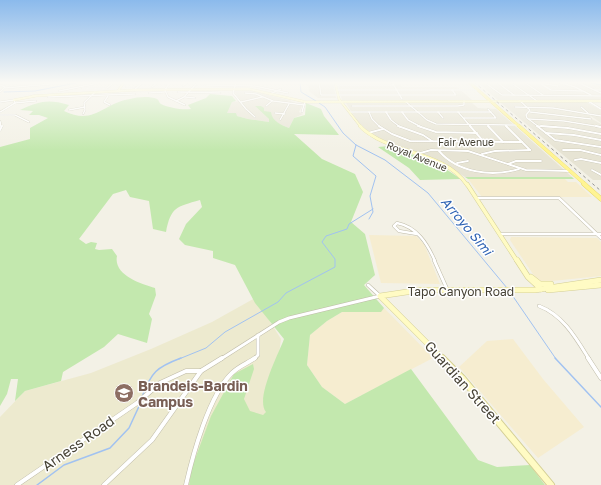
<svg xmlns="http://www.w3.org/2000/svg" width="601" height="485" font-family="'Golos Text',sans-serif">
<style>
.residential{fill:#e7e4d4}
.commercial{fill:#f6edd0}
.education{fill:#edeacf}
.green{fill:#c3e8ae}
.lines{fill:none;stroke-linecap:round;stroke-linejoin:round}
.stream-far1{stroke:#a1c2f1;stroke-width:1}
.stream{stroke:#a1c2f1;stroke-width:1.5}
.street-far4-casing{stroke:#bfbba8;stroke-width:2}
.street-far3-casing{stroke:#bfbba8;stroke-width:2.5}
.street-far2-casing{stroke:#bfbba8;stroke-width:3.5}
.street-far1-casing{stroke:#bfbba8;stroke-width:4}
.street-casing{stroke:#bfbba8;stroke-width:5}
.secondary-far4-casing{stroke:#d4cf95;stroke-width:2.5}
.secondary-far3-casing{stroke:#d4cf95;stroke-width:3.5}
.secondary-far2-casing{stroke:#d4cf95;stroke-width:4.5}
.secondary-far1-casing{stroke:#d4cf95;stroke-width:6}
.secondary-casing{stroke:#d4cf95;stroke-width:8}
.primary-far2-casing{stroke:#e5d562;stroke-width:3}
.primary-far1-casing{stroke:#e5d562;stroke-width:3.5}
.primary-casing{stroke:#e5d562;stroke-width:5}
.street-far4{stroke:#fff;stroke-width:1.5}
.street-far3{stroke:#fff;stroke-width:2}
.street-far2{stroke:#fff;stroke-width:2.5}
.street-far1{stroke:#fff;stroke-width:3}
.street{stroke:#fff;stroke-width:4}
.secondary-far4{stroke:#fffbc4;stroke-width:2}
.secondary-far3{stroke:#fffbc4;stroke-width:3}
.secondary-far2{stroke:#fffbc4;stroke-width:3.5}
.secondary-far1{stroke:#fffbc4;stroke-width:5}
.secondary{stroke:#fffbc4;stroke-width:6}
.primary-far2{stroke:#fff493;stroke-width:2.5}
.primary-far1{stroke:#fff493;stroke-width:3}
.primary{stroke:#fff493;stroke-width:4}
.rail{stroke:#959595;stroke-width:1;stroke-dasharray:3 3;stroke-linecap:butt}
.labels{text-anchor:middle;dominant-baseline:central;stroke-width:3;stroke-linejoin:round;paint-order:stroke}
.far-street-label{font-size:10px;fill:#464235;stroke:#fff}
.street-label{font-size:12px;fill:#464235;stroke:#fff}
.water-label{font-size:13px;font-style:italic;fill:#2d62b3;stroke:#fff}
.near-street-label{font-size:14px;fill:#464235;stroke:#fff}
.near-education-label{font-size:14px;font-weight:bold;fill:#785e54;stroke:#fff;text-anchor:start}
</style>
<rect width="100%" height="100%" fill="#f3f1e6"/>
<g class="residential">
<polygon points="308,82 333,82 336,98 318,98 309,91"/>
<polygon points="337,82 399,82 402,87 457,87 472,100 342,100"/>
<polygon points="477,82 586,82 601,85 601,100 498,100"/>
<polygon points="244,89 292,101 289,104 302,106 299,112 303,114 294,118 289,128 277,123 271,116 255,106 269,119 269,122 248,119 226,113 232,102 241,101 233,90"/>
<polygon points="471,102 478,108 496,109 572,177 465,177 441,162 397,146 370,134 359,124 346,103"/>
<polygon points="500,102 586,102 601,110 601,123 591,116 592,114 589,114 592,119 601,124 601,180 593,180"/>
</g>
<g class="commercial">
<polygon points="468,179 565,179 568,182 576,182 592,197 482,197"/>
<polygon points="369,235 416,236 424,244 440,284 381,283"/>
<polygon points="511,237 597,238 601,242 601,276 542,282 535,277 510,240"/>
<polygon points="384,308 433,358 345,404 322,387 307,365 310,335 327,321 342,312 380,312"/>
<polygon points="513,339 543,379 584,427 538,458 459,367 487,341"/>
</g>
<polygon class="education" points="255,298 281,339 272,407 191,485 0,485 0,417 25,391 91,373 151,349 212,322"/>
<g class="green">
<path d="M210,94l22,2 4,5 -4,1 -5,11h9l1,3 11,3 21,3v-3l-14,-13h6l3,2v3l7,1c1,9 10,13 18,16l5,-10 11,-3 1,-12 15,6 3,7 15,19 -45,-1 28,25 33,15 8,18 -12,30 14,12 10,41 -11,10 20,23 -3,4h-39l-15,9 -17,14 -3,30 15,22 23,17 66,-35 67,91 19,7 33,-2 15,20h-356l3,-18 19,-51 23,-42 19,-10 1,5 -10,30 6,12 13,4 3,-3c-11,-13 12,-57 18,-73l-29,-36 -20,-38 -22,-7v-7l-28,-6 -6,-6 7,-15 16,-17 -2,-7c-24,7 -29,7 -34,32l-13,-3 -4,-28 -19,-4 -4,-7 -13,4 -34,45 7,5 5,-2 6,1 -2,6 4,1 13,-1 5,7c-4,19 24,28 38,32l1,7 -7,19 3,5 -5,24 -29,-9 -14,13 -41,25 -2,9 -36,10 -10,10 3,-22h-7l-4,15 -7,12v-259l30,-8v-11l18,-10 -9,-3h-10l4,-4 -13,-1c20,-9 28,-11 49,-5l-5,6c30,15 39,-8 66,-12 7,-2 20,-3 27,0 2,1 2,4 4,5 8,4 21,6 30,5l-3,-4 18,-7z"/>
<polygon points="389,146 438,164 461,179 420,180 409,168 378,147"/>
<polygon points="465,177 572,177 574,179 468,179"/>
</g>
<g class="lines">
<g class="stream-far1">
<polyline points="300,82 301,92 316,101"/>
<polyline points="588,82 601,85"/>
<polyline points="4,92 35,91 81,82"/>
<polyline points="319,103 325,107 343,133 356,145 385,160 428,193 507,288"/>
<polyline points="356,145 353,156 376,176 370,196 373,212 369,219"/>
<polyline points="510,292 556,359"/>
<polyline points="179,359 206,348 225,332 278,302 286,293 335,267 335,259 322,242 326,236 347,229 349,224 373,209"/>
</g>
<g class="stream">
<polyline points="555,358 601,407"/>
<path d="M142,397c9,-25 15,-30 39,-39"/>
<polyline points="37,485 64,465 110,448 129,428 141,402"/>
</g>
<defs>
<g id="street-far4">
<polyline points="173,82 168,85 165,90 168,97 185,105"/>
<polyline points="236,82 233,93 246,109 255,117"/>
<polyline points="319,82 321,95 456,95 452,90"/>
<polyline points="392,82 402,99"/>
<polyline points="484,82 502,95 601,96"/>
<polyline points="497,82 514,95"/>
<polyline points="510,82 537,101"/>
<polyline points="524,82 543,95"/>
<polyline points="538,82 551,90 582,91"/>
<polyline points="558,82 575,87 591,95"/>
<polyline points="577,82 601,93"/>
<polyline points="101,83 142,83"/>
<polyline points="539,83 558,86"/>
<polyline points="0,85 5,87 0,92"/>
<polyline points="204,85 255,86 288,93"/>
<polyline points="336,85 394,85"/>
<polyline points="183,86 188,82"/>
<polyline points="126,87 135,87"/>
<polyline points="152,87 158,82"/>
<polyline points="5,88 74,82"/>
<polyline points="82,88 107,88 113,83"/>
<polyline points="134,90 142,83"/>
<polyline points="337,90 478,90"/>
<polyline points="595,90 601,90"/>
<polyline points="59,91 103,82"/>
<polyline points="178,92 220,93"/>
<polyline points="149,93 165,92"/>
<polyline points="245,93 256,94 273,101 304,105"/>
<polyline points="270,94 281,89"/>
<polyline points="108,96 104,102 110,105"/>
<polyline points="48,97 135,94"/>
<polyline points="185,97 195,98"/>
<polyline points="176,101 184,97 198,82"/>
<polyline points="520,101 530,110 526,115 527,118 539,127"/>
<polyline points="588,101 601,109"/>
<polyline points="0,102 14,100 15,103 0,112"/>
<polyline points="241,102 262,97"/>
<polyline points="406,102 427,120 436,124 518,125"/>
<polyline points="15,103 36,101"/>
<polyline points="266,106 272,101"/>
<polyline points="352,106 458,106 464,105 464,101"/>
<polyline points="515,107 553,108 601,116"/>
<polyline points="581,107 588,113"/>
<polyline points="69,110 85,107"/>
<polyline points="302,112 305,101"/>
<polyline points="350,112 491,112"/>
<polyline points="369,112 372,119 380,127"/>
<polyline points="386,112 391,120 400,127"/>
<polyline points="402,112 408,120 421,127"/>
<polyline points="438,112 443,118"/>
<polyline points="458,112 471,127"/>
<polyline points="530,112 591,119"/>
<polyline points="275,113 285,114"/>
<polyline points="83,114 85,110 84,103 95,92"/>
<polyline points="0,115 15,115 29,122"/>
<polyline points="464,118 496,118 488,109"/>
<polyline points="529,119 564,121 601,127"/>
<polyline points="280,120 289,104"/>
<polyline points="0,121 1,127"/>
<polyline points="488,126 489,127"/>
<polyline points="506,126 507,127"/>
<polyline points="537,126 556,127"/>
</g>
<g id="street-far3">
<polyline points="379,126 392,134 410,141 522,142"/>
<polyline points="398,126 423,135 432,141"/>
<polyline points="418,126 436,132 477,133"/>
<polyline points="470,126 484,142"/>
<polyline points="488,126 503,142"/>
<polyline points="506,126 530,150"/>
<polyline points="537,126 555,140 601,147"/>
<polyline points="541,126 568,128 601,134"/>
<polyline points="596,126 601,127"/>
<polyline points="0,130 2,126"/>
<polyline points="368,133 383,129"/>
<polyline points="546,133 574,135 601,140"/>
<polyline points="563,150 580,150 601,155"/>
<path d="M439,151c19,22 53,26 80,18"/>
<polyline points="417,154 431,150 468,151 526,170 569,171"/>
<polyline points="482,154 495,151 530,150"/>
<polyline points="575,160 581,159 601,163"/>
<polyline points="457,163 468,161"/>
<polyline points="508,164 516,161 541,161"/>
<polyline points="592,170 601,175"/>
</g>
<g id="street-far2">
<polyline points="477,198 559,198 601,238"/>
<path d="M417,234l-18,-3 -5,-5 3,-3c20,4 30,20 38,38"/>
<polyline points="501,234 601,234"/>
</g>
<g id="street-far1">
<polyline points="434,260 447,289"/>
<polyline points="368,285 380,296"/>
<path d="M539,306c24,9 37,32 50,53"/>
<polyline points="221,359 279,322 289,318 380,296"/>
<polyline points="254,359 258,355 258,335"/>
</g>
<g id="street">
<polyline points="588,358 601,378"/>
<polyline points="17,485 137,403 160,383 186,371 201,371"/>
<polyline points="104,485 152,440 201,371 222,358"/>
<path d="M186,485c7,-31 23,-90 46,-112 7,-7 16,-10 23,-15"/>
</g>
<g id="secondary-far4">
<polyline points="335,82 339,99 361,127"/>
<polyline points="134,90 249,89 306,102 601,101"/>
<polyline points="118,91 124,82"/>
<polyline points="33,96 135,90"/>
<polyline points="14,100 35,96"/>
</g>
<path id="secondary-far3" d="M360,126c5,6 11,9 18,13 28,15 70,17 89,46"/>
<polyline id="secondary-far2" points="467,184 517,261"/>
<g id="secondary-far1">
<polyline points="517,260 528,277 541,289"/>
<polyline points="531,277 540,284 551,284"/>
<polyline points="548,290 601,285"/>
<polyline points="443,359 380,296 420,290 535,290 601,280"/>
</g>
<polyline id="secondary" points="442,358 462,378 551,485"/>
<polyline id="primary-far2" points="469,82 520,127"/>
<polyline id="primary-far1" points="519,126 586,185"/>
<polyline id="primary" points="584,184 601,199"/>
</defs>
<use href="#street-far4" class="street-far4-casing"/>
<use href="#street-far3" class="street-far3-casing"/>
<use href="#street-far2" class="street-far2-casing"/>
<use href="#street-far1" class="street-far1-casing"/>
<use href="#street" class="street-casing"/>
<use href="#secondary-far4" class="secondary-far4-casing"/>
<use href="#secondary-far3" class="secondary-far3-casing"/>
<use href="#secondary-far2" class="secondary-far2-casing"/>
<use href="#secondary-far1" class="secondary-far1-casing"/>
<use href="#secondary" class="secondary-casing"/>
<use href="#primary-far2" class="primary-far2-casing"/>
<use href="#primary-far1" class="primary-far1-casing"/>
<use href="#primary" class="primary-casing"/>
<use href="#street-far4" class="street-far4"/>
<use href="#street-far3" class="street-far3"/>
<use href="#street-far2" class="street-far2"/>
<use href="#street-far1" class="street-far1"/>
<use href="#street" class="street"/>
<use href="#secondary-far4" class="secondary-far4"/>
<use href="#secondary-far3" class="secondary-far3"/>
<use href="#secondary-far2" class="secondary-far2"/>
<use href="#secondary-far1" class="secondary-far1"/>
<use href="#secondary" class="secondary"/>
<use href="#primary-far2" class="primary-far2"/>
<use href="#primary-far1" class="primary-far1"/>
<use href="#primary" class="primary"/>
<polyline class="rail" points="474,82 601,191"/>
</g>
<linearGradient id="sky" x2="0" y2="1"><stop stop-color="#8bbaec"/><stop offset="0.55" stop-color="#faf9f4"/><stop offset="1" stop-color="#faf9f4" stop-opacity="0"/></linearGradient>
<rect width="601" height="150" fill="url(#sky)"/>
<defs>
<symbol id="university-disc" viewBox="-11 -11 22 22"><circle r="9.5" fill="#8d6e63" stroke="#fff"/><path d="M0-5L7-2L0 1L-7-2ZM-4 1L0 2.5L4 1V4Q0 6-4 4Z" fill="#fff"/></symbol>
</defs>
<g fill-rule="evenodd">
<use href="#university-disc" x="113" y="382" width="22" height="22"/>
</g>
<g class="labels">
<g class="far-street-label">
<text x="466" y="142">Fair Avenue</text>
<text transform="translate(417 156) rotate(22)">Royal Avenue</text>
</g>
<g class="street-label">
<text x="461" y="291">Tapo Canyon Road</text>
</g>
<g class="water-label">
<text transform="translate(467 226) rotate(50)">Arroyo Simi</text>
</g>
<g class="near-street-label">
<text transform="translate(463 382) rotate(48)">Guardian Street</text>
<text transform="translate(78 443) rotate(-35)">Arness Road</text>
</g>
<g class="near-education-label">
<text x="138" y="385">Brandeis-Bardin<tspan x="138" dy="16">Campus</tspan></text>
</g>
</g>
</svg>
